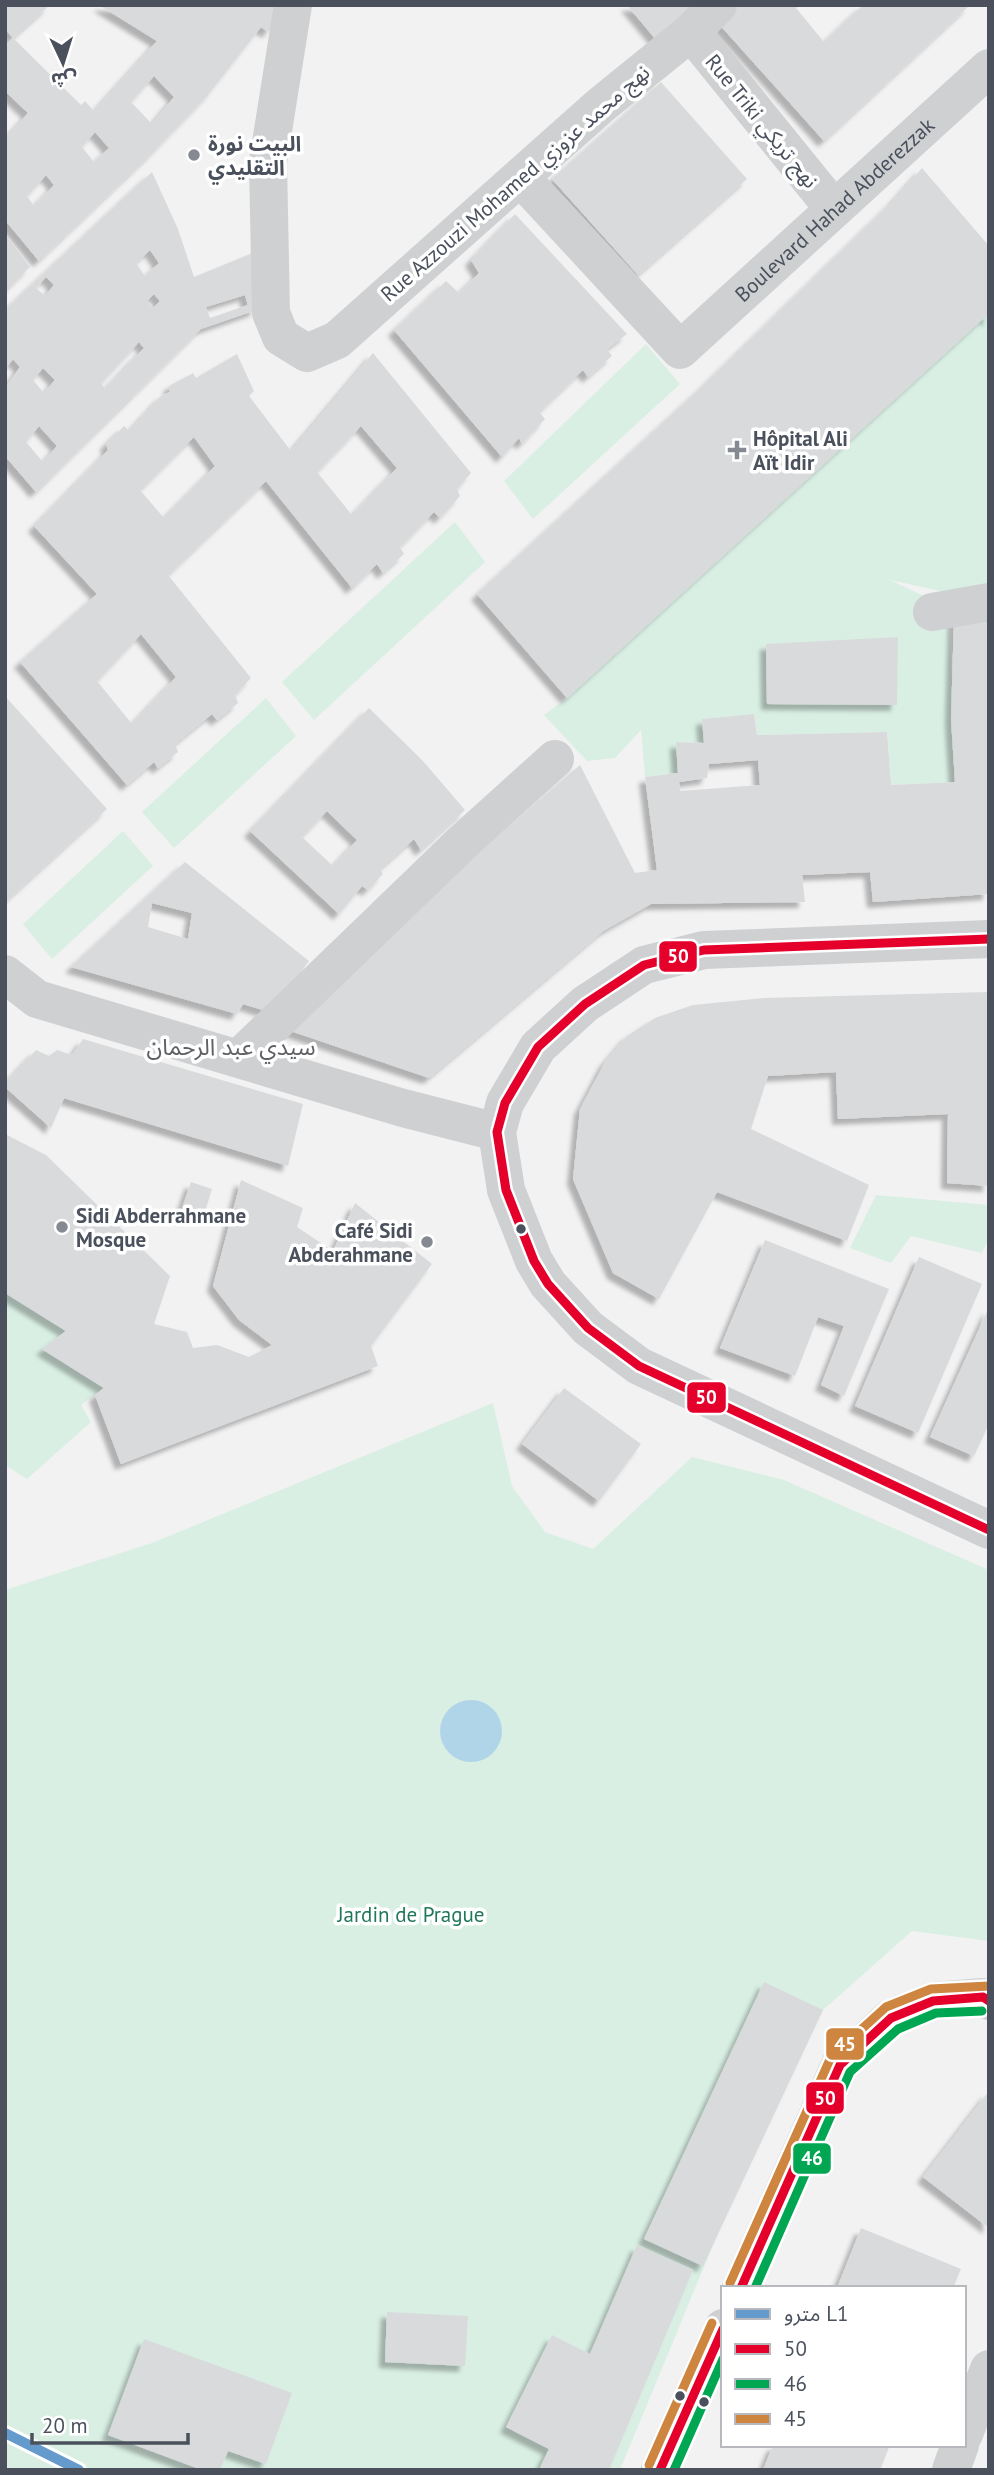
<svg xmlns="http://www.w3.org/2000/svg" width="994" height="2475" font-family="'PT Sans','Noto Sans Arabic',sans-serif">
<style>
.green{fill:#d9efe4}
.water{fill:#b1d5e8}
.building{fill:#d9dadc;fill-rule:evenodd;filter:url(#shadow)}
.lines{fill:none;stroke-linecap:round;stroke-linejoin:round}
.minor{stroke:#ced0d2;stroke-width:38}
.bus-1-casing{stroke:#fff;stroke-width:14}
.bus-2-casing{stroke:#fff;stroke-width:14}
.bus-3-casing{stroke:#fff;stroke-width:14}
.bus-1{stroke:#e4002b;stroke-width:9}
.bus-2{stroke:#00a651;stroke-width:9}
.bus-3{stroke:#cd853f;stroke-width:9}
.metro-1-casing{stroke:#fff;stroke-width:16}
.metro-1{stroke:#659acd;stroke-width:10}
.poi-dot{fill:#858991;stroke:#fff;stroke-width:2.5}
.bus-dot{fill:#4a515d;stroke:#fff;stroke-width:2.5}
.labels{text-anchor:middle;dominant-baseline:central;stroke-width:7;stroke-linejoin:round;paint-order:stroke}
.street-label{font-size:21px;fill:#4a515d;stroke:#fff}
.poi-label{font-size:21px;font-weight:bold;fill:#4a515d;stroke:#fff;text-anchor:start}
.park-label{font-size:21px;fill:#207858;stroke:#fff}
.neighbourhood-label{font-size:23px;fill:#5e6065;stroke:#fff}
.line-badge{stroke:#fff;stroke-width:2.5}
.badge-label{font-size:19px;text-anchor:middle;font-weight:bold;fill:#fff}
</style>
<defs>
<filter id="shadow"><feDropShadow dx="-6" dy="6" stdDeviation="2" flood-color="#0004"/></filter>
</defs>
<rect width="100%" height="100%" fill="#f2f2f2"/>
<g class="green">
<polygon points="985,317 989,321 989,583 945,592 890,580 949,608 955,782 891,785 887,732 757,735 754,714 703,719 704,743 676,742 678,773 645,777 641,730 615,758 587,761 544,715 567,698"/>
<polygon points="646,344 680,384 533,519 504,481"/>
<polygon points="455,522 485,562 314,720 282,682"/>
<polygon points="266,698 296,736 174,848 142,812"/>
<polygon points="123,831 153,866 52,959 23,924"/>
<polygon points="876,1195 989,1205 989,1238 982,1253 911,1236 891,1263 850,1248"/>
<polygon points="5,1293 66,1331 42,1350 104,1388 81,1405 91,1422 27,1479 5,1465"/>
<polygon points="493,1403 512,1486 545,1532 593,1549 692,1457 784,1480 989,1570 989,1941 912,1931 823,2010 805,2022 620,2470 13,2470 5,2467 5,1590 152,1543"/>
</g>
<circle class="water" cx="471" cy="1731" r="31"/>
<g class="building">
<polygon points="5,5 50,5 13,38 5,29"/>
<path d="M99,5l187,2 -18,25 -7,-5 -54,69 -59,61 -109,104 -34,-41v-81l23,-26 -23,-22v-44l8,-9 68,67 4,-4 9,10 63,-70zM154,76l20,21 -22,27 -21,-22zM95,132l14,16 -15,14 -12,-15zM46,175l8,10 -20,21 -7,-10z"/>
<polygon points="627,5 696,5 657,41"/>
<polygon points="739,5 799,5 796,8 824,42 863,5 970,5 824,141 719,24"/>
<polygon points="661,82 747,179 638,275 552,179"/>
<polygon points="922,168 989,246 989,321 985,317 567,698 477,594 701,388 892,202"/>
<path d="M152,172l26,57 16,48 61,-25 1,58 -55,19 -165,163 -31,-36v-68l15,-21 -7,-8 -8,11v-60zM150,250l9,13 -14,13 -9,-13zM46,277l8,8 -9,11 -9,-8zM154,294l6,7 -7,7 -6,-7zM245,295l3,10 -38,13 -4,-11zM139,342l5,6 -39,41 -4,-6zM43,368l12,12 -11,13 -11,-13zM39,426l18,20 -14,16 -17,-20z"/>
<polygon points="515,214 627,334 607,349 612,356 588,377 583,370 539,412 545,419 522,444 519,438 502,457 394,330 446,281 459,293 479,273 471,260"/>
<polygon points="5,234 30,267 5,291"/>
<path d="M373,353l98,120 -14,16 3,7 -20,22 -6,-6 -34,35 4,7 -21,19 -6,-9 -25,24 -86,-107 -98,94 83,103 -16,17 3,8 -21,17 -5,-6 -37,30 3,8 -20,16 -4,-6 -27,23 -107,-123 77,-68 -63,-68 74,-76 -2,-6 18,-18 5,5 32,-35 9,-4 -1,-6 24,-13 3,5 41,-24 17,37 -5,5 42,55zM361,426l36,42 -45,47 -35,-43zM194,437l21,29 -51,52 -24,-28zM141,634l35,43 -44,47 -35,-43z"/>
<path d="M989,610v284l-116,8 -3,-30 -68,3 3,27 -154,2 -48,27 -174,147 -153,-52 304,-261 55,108 22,-3 -12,-93 33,-4 -2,-31 28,1 -2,-24 52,-5 3,21 130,-3 4,53 64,-3 -4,-63 3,-101zM758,760l2,25 -80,6 -1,-9 28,-4 2,-14z"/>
<polygon points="898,637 897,705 767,704 766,644"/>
<polygon points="5,696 107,809 5,902"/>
<path d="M369,708l54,53 42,49 -44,40 -7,-11 -9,8 -25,22 3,5 -15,16 -6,-4 -23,28 -89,-83zM327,811l30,29 -24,26 -31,-29z"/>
<path d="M185,862l124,99 -17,23 -13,31 -36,-11 -6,10 -166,-47zM152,903l40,10 -4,26 -40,-12z"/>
<polygon points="989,992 989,1186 947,1183 948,1114 838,1119 836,1072 768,1076 751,1129 869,1185 847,1241 717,1192 659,1299 613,1273 573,1179 580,1109 605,1062 627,1036 655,1018 693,1005 764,998"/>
<polygon points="83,1039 303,1104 288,1166 64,1098 51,1128 5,1087 5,1083 36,1050 49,1056 57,1050 72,1055"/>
<polygon points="5,1134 46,1155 170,1276 154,1324 187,1332 193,1348 217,1345 249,1357 272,1345 239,1320 213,1286 241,1180 303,1208 297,1227 333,1251 355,1203 432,1264 371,1346 378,1366 121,1464 95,1395 104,1388 42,1349 66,1331 5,1293"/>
<polygon points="191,1182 212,1189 204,1215 182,1208"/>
<polygon points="765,1240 889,1289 844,1396 821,1385 844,1326 818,1317 795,1376 720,1348"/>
<polygon points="919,1257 982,1284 918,1433 855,1406"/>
<polygon points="989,1307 989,1424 974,1456 930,1437"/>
<polygon points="564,1388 641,1444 599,1501 522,1444"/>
<polygon points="764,1982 823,2010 703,2266 644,2239"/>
<polygon points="989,2091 989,2228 923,2177"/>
<polygon points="861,2228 961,2269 953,2288 837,2288"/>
<polygon points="637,2245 693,2270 609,2470 539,2470 549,2449 506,2427 552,2335 590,2354"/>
<polygon points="387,2312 468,2316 465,2366 385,2362"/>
<polygon points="144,2339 292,2393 266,2464 228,2451 220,2470 202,2470 108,2435"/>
<polygon points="773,2445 890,2445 880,2470 763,2470"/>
</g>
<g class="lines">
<g class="minor">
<polyline points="293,5 268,162 271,313 281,337 307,353 337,340 601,105 691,32 718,5"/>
<polyline points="691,32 834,209"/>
<path id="s1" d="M521,178l159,172 309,-282"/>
<polyline points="932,612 989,602"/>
<polyline points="989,939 704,950 644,965 585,1004 538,1047 505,1103 497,1132 506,1190 534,1261 548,1284 588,1328 639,1366 989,1530"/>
<polyline points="5,974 37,999 403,1108 497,1132"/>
<polyline points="239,1058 465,840 555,759"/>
<polyline points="741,2288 840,2065 891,2018 933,2001 983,1997 989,2001"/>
<polyline points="964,2434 989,2369"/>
<polyline points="660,2470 723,2328"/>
<polyline points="951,2470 960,2445"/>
</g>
<defs>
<g id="bus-1">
<polyline points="989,939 704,950 644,965 585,1004 538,1047 505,1103 497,1132 506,1190 534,1261 548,1284 588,1328 639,1366 989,1530"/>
<polyline points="741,2288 840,2065 891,2018 933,2001 983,1997 989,2001"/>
<polyline points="660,2470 723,2329"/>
</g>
<g id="bus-2">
<polyline points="755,2288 850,2072 898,2029 936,2013 982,2011"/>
<polyline points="674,2470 723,2359"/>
</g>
<g id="bus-3">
<polyline points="730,2283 831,2057 886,2007 931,1989 989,1986"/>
<polyline points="649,2465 712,2323"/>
</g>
</defs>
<use href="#bus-1" class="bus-1-casing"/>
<use href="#bus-2" class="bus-2-casing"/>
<use href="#bus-3" class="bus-3-casing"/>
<use href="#bus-1" class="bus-1"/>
<use href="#bus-2" class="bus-2"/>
<use href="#bus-3" class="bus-3"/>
<defs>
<polyline id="metro-1" points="5,2433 79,2470"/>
</defs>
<use href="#metro-1" class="metro-1-casing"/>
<use href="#metro-1" class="metro-1"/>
</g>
<g class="poi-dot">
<circle cx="194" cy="155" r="7"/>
<path d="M733.5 439.5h7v7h7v7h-7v7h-7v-7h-7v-7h7z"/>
<circle cx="62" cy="1227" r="7"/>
<circle cx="427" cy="1242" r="7"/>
</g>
<g class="bus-dot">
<circle cx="521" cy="1229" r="6"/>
<circle cx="680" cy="2396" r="6"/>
<circle cx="704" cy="2402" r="6"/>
</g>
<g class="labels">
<g class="street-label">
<text transform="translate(762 121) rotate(51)">Rue Triki نهج تريكي</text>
<text transform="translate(515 183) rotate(-41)">Rue Azzouzi Mohamed نهج محمد عزوزي</text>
<text stroke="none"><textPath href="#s1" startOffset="443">Boulevard Hahad Abderezzak</textPath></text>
</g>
<g class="poi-label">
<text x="208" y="143">البيت نورة<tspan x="208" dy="24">التقليدي</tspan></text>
<text x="753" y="438">Hôpital Ali<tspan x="753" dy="24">Aït Idir</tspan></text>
<text x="76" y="1215">Sidi Abderrahmane<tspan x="76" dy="24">Mosque</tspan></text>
<text x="413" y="1230" text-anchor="end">Café Sidi<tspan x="413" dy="24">Abderahmane</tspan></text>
</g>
<g class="park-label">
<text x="411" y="1914">Jardin de Prague</text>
</g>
<g class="neighbourhood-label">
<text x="231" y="1046">سيدي عبد الرحمان</text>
</g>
</g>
<g class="line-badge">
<rect x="658" y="940" width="40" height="33" rx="7" fill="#e4002b"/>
<rect x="686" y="1381" width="41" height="33" rx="7" fill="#e4002b"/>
<rect x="825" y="2027" width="40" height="34" rx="7" fill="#cd853f"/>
<rect x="805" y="2081" width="40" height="34" rx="7" fill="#e4002b"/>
<rect x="792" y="2142" width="40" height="33" rx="7" fill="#00a651"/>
</g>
<g class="badge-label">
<text x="678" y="963">50</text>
<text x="706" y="1404">50</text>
<text x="845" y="2051">45</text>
<text x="825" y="2105">50</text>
<text x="812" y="2165">46</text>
</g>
<rect width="994" height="2475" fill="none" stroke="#4a515d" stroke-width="14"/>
<rect x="721" y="2286" width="245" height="161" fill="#ffffff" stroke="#b7b9be" stroke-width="2"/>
<rect x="735" y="2309" width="35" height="10" fill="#659acd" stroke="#b7b9be" stroke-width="2"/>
<text x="784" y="2321" font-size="21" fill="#4a515d">مترو L1</text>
<rect x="735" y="2344" width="35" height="10" fill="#e4002b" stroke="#b7b9be" stroke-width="2"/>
<text x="784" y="2356" font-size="21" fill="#4a515d">50</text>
<rect x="735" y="2379" width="35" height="10" fill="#00a651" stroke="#b7b9be" stroke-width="2"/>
<text x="784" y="2391" font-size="21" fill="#4a515d">46</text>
<rect x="735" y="2414" width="35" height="10" fill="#cd853f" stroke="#b7b9be" stroke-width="2"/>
<text x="784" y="2426" font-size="21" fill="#4a515d">45</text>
<g transform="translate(63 63) rotate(176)" stroke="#ffffff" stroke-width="5" paint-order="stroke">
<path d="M0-5L12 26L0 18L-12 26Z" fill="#4a515d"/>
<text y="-10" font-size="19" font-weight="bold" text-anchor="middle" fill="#4a515d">ش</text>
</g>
<path d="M32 2433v10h156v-10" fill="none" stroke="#4a515d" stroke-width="3.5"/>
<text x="42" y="2433" font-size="21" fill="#4a515d" stroke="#ffffff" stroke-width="5" paint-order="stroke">20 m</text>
</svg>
